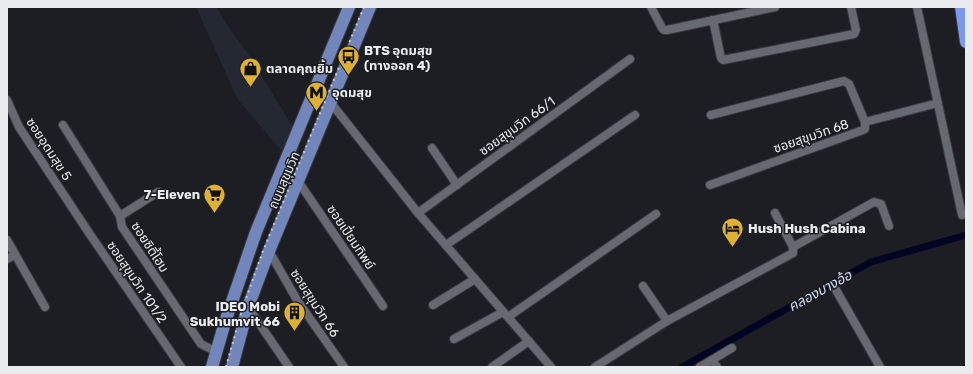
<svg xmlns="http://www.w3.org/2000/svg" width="973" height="374" font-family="Rubik,'Noto Sans Thai',sans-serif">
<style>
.built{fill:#232832}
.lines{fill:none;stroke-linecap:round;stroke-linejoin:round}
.canal{stroke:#020521;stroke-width:7}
.minor-casing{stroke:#393a3f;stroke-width:10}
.primary-casing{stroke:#393a3f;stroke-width:14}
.motorway-casing{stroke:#393a3f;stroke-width:14}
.minor{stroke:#66696f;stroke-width:8}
.primary{stroke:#7286bb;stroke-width:12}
.motorway{stroke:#7a99ed;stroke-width:12}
.rail{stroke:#c5c7ca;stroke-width:2;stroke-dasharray:2 4;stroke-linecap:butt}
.labels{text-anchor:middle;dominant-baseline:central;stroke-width:3;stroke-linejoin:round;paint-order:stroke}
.poi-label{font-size:13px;font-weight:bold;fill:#eaecef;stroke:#1c1e23;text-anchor:start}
.street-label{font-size:13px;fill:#eaecef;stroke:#1c1e23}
.water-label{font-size:14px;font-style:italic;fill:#d2dcf5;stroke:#1c1e23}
</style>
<rect width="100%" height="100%" fill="#1c1e23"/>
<polygon class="built" points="196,7 217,7 226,24 247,52 293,127 282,151 238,100"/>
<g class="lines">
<polyline class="canal" points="682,367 871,262 966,235"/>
<defs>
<g id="minor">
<polyline points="651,7 662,28 664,30 667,30 775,7"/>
<polyline points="917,7 962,215"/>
<polyline points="713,20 721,58 723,60 854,34 856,30 851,7"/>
<polyline points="7,100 19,127 89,233 181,367"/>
<polyline points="331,103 418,213 551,367"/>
<polyline points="711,115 844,81 849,84 865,122"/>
<polyline points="63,125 120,216 122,227 201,344 217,352"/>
<polyline points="432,148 457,185"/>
<polyline points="298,181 383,306"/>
<polyline points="710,185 863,130 865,129 865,122 938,103"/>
<polyline points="418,213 630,59"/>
<polyline points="120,216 158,192"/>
<polyline points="7,240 45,307"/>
<polyline points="446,245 635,115"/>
<polyline points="793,247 874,202 881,204 889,226"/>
<polyline points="269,251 297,300 344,367"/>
<polyline points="7,259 15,255"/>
<polyline points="643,286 667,321"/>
<polyline points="836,290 880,367"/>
<polyline points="433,305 475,279"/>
<polyline points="248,307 289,367"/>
<polyline points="508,317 656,214"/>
<polyline points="454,339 503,312"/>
<polyline points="712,360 717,367"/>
<polyline points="492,367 529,341"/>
<polyline points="595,367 667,321 793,253 793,247 775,213"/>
<polyline points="700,367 732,348"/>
</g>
<g id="primary">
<polyline points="212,367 225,322 256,232 349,7"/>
<polyline points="232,367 248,307 269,251 370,7"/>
</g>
<polyline id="motorway" points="961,7 966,42"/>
</defs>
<use href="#minor" class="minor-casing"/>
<use href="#primary" class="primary-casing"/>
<use href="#motorway" class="motorway-casing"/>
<use href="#minor" class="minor"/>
<use href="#primary" class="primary"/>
<use href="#motorway" class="motorway"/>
<polyline class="rail" points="226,367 242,310 263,251 364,7"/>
</g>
<defs>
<symbol id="bus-pin" viewBox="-11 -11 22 30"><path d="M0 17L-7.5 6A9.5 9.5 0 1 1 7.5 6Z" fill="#deb133" stroke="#1c1e23"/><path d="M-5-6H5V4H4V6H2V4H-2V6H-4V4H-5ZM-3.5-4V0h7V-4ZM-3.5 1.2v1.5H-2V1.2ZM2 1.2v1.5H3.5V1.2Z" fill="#111"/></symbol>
<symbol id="shop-pin" viewBox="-11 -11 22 30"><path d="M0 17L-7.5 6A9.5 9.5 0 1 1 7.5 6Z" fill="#deb133" stroke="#1c1e23"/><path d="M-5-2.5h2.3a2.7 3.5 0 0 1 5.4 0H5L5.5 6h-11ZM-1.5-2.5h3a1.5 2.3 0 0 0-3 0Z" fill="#111"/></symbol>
<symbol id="metro-pin" viewBox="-11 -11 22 30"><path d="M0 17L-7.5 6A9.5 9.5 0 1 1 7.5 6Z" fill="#deb133" stroke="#1c1e23"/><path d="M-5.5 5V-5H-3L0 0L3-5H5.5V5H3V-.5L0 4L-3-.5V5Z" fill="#111"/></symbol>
<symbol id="supermarket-pin" viewBox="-11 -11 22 30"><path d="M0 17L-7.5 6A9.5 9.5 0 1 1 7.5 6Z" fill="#deb133" stroke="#1c1e23"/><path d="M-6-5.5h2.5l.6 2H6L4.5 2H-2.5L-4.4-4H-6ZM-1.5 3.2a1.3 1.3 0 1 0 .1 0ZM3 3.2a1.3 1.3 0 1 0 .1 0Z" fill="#111"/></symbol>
<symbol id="hotel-pin" viewBox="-11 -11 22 30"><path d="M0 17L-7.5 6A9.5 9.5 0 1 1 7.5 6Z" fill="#deb133" stroke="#1c1e23"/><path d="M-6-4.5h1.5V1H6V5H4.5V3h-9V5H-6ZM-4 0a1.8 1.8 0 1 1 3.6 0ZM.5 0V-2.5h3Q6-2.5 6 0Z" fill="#111"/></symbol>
<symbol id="building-pin" viewBox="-11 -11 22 30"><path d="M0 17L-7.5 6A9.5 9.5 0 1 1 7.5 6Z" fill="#deb133" stroke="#1c1e23"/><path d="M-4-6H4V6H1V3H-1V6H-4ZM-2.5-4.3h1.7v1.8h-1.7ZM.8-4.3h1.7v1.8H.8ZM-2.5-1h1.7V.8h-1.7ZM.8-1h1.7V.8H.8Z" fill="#111"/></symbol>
</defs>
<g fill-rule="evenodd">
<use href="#bus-pin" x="336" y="44" width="25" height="34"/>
<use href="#shop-pin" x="238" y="56" width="25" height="34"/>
<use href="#metro-pin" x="304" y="80" width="25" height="34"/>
<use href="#supermarket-pin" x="202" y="182" width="25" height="34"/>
<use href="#hotel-pin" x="720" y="216" width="25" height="34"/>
<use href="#building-pin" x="282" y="300" width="25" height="34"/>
</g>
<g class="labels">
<g class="poi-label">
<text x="364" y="50">BTS อุดมสุข<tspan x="364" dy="15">(ทางออก 4)</tspan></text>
<text x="266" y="68">ตลาดคุณยิ้ม</text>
<text x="332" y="92">อุดมสุข</text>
<text x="200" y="194" text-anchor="end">7-Eleven</text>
<text x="748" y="228">Hush Hush Cabina</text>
<text x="280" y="306" text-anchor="end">IDEO Mobi<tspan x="280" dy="15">Sukhumvit 66</tspan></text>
</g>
<g class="street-label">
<text transform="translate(517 126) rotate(-36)">ซอยสุขุมวิท 66/1</text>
<text transform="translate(811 136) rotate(-19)">ซอยสุขุมวิท 68</text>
<text transform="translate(49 149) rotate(57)">ซอยอุดมสุข 5</text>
<text transform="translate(284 180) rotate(-67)">ถนนสุขุมวิท</text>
<text transform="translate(351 237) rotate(56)">ซอยเปี่ยมทิพย์</text>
<text transform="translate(150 247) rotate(57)">ซอยซิตี้โฮม</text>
<text transform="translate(137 282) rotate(56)">ซอยสุขุมวิท 101/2</text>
<text transform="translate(315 303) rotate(57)">ซอยสุขุมวิท 66</text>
</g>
<g class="water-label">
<text transform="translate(820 291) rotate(-29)">คลองบางอ้อ</text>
</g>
</g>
<rect width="973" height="374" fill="none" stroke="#eaecef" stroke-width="16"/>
</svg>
